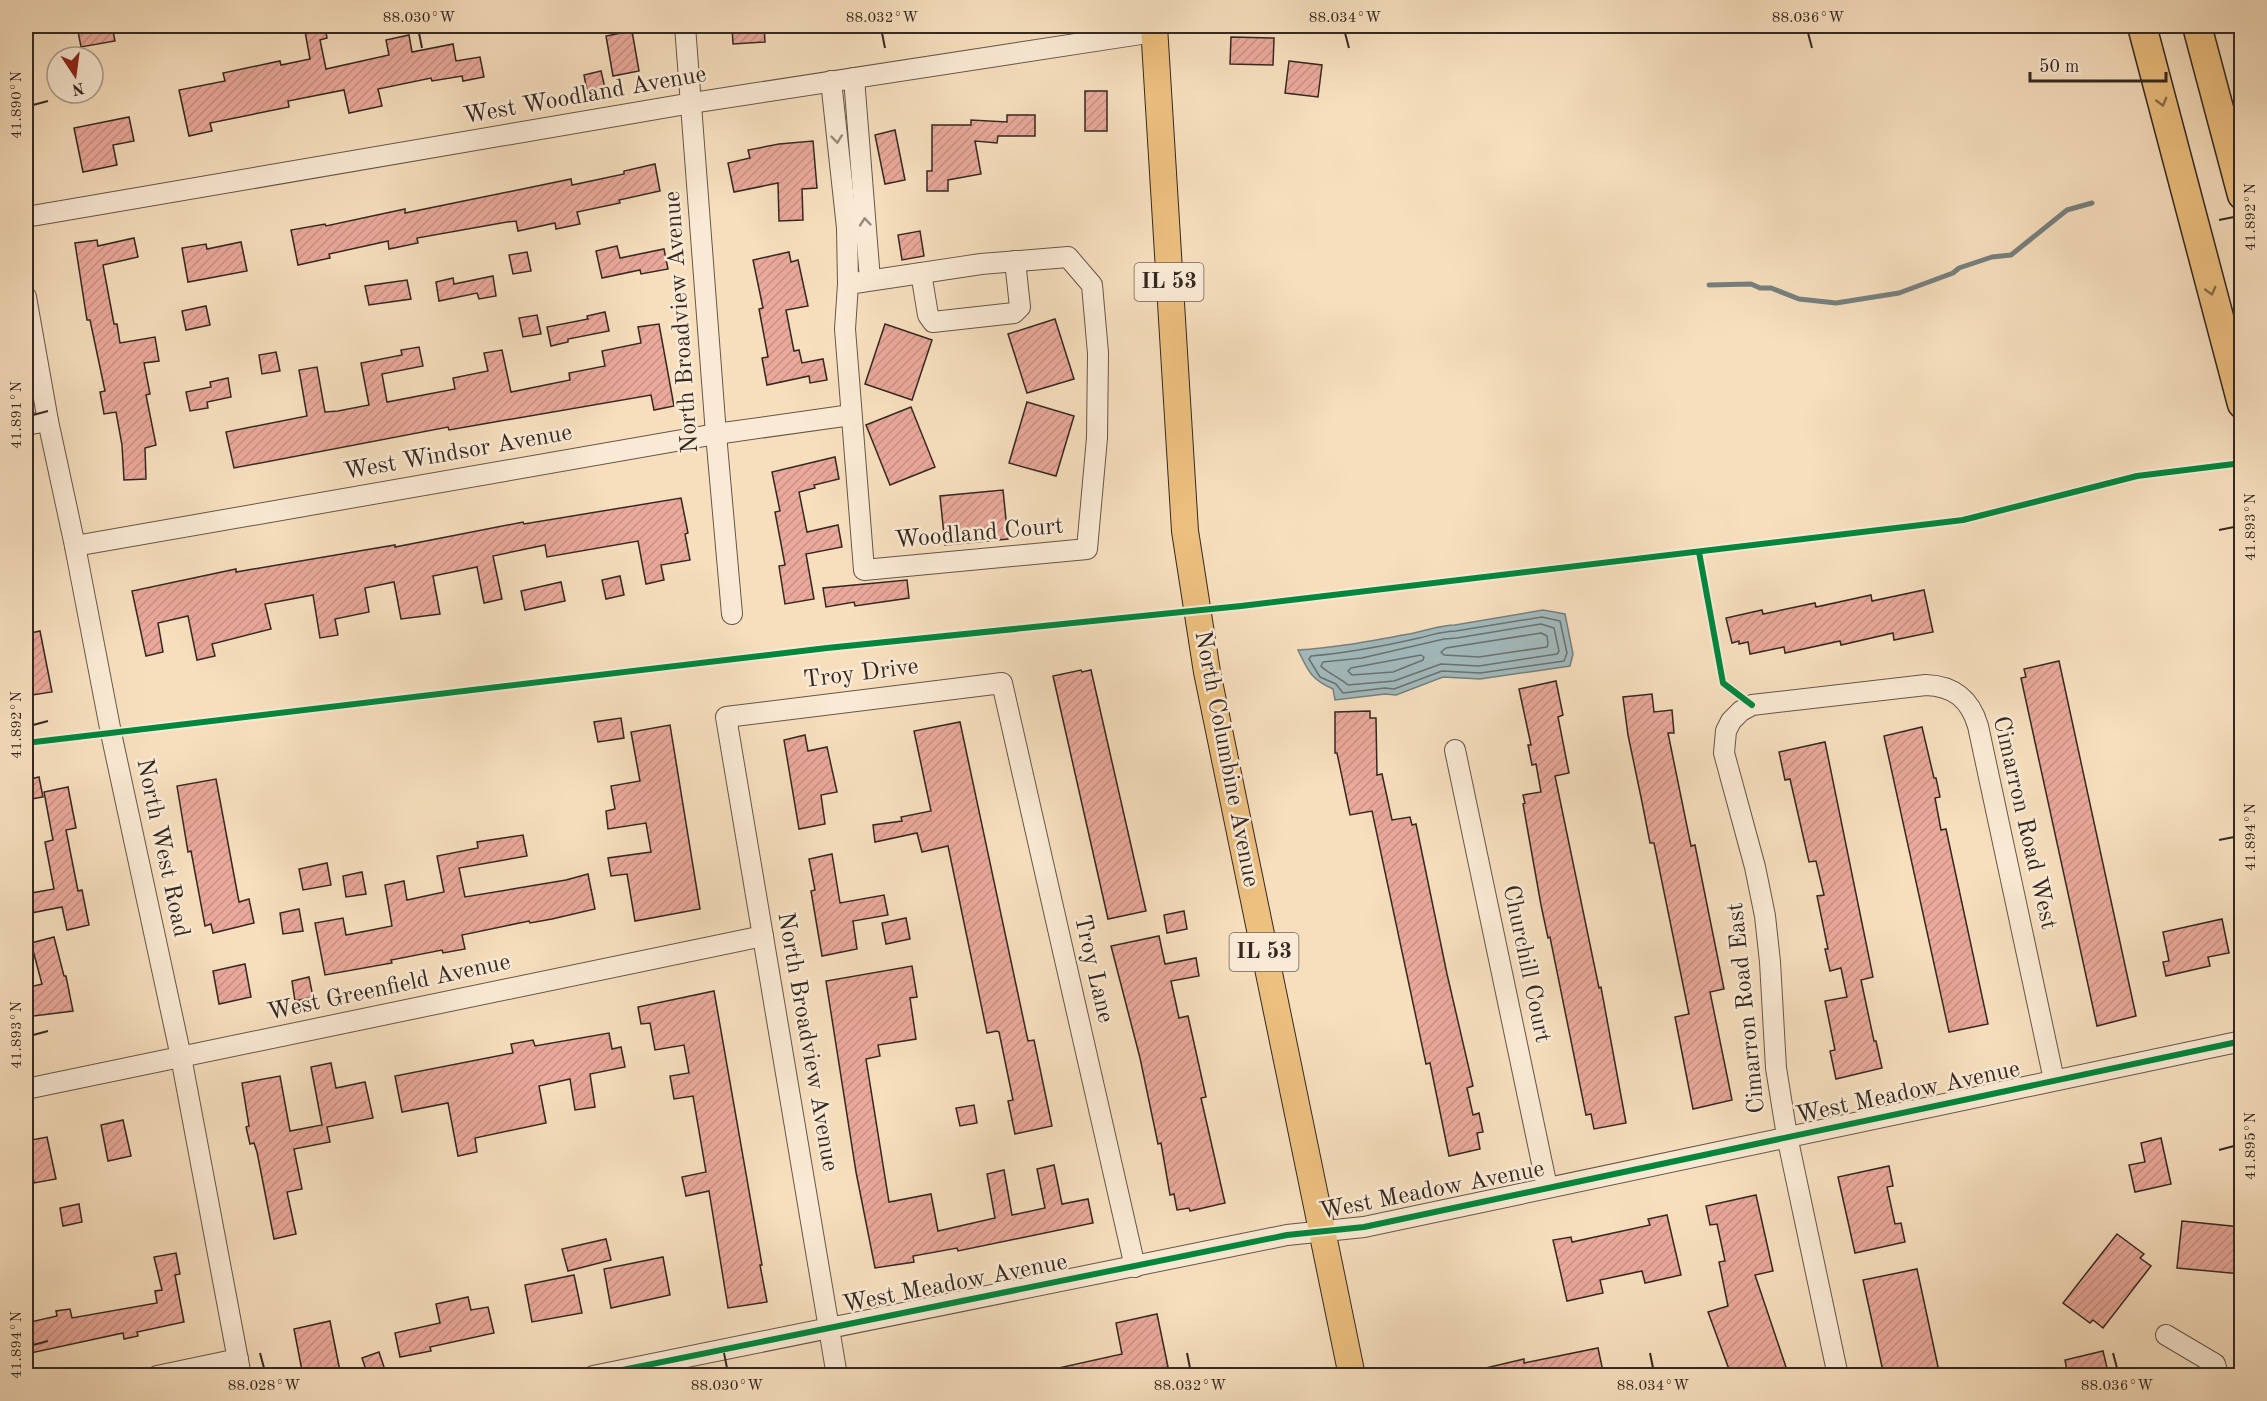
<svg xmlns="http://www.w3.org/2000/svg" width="2267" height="1401" font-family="'Old Standard TT',serif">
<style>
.water{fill:#a2babd;stroke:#76807f;stroke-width:1.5}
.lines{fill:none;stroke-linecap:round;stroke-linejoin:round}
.shore{stroke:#6b7170;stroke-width:1.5}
.stream{stroke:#76807f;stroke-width:5}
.building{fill:url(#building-hatch);stroke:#342822;stroke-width:1.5}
.minor-casing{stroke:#655649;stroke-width:22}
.major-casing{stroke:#342822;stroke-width:28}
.highway-casing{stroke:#342822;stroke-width:31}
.minor{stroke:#faead5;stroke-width:20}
.major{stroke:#ecc07f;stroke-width:26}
.highway{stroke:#ecc07f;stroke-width:28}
.cycleway-casing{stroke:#faead5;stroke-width:10}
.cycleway{stroke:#00873e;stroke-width:6}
.oneway{stroke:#876c4c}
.oneway2{stroke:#97897c}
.ticks{fill:none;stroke:#342822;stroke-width:2}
.labels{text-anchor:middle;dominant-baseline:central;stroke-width:5;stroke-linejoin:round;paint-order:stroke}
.shield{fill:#faead5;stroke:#6f6258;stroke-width:1.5}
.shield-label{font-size:22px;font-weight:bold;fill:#342822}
.street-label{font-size:24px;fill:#342822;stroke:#faead5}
.neatline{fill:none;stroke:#342822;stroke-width:2}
.ticks-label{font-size:15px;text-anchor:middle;fill:#342822}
</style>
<defs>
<pattern id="building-hatch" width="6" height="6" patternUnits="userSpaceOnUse" patternTransform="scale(1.5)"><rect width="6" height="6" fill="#eaa99b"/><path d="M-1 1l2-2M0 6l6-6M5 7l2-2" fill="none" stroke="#c99185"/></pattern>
</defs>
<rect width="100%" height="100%" fill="#f7dfbe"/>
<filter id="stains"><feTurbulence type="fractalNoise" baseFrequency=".00333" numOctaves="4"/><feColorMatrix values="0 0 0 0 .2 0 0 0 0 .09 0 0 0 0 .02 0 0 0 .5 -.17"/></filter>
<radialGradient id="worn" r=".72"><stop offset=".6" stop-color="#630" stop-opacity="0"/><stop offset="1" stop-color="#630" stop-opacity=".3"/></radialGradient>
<path class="water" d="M1543,610l22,4 8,40 -3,12 -90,13 -37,-2 -47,18 -11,-1 -50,6 -2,-11c-22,-10 -25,-18 -35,-39 39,-2 77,-10 116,-17 15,-3 27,-8 41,-8z"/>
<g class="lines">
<g class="shore">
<path d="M1542,617l18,4 7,32 -3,8 -84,12 -38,-2 -48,18 -9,-1 -42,5 -7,-9 -16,-7 -11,-18 2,-3c36,-3 73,-10 108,-18 13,-3 24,-7 37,-7z"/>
<path d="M1541,624l13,4 5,23 -2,3 -78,12 -38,-2 -47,17 -46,4c-8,-7 -22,-13 -27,-19l2,-4 39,-4 82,-19 13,-1z"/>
<polygon points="1541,633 1547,636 1548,644 1547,647 1479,657 1444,655 1441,652 1446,648"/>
<polygon points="1421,655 1424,657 1423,660 1393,672 1352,675 1348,671 1351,668"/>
</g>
<polyline class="stream" points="1709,285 1751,284 1760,288 1771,288 1799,299 1836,303 1899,293 1953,273 1959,268 1992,257 2011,255 2067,210 2092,203"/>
</g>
<g class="building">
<polygon points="77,26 112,26 115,41 81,47"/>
<polygon points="304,26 325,26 327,38 320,40 326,69 389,55 386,40 409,35 412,52 453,44 456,61 480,57 484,77 463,81 462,76 432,81 431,78 378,89 382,106 349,113 344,90 288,101 289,107 210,123 212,131 189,136 179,90 225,81 223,73 280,61 281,65 310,59"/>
<polygon points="732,26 764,26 765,42 733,44"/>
<polygon points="632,31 639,71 613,76 606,36"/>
<polygon points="1231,37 1274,38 1273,65 1230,64"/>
<polygon points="1289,61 1322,65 1318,97 1285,93"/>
<polygon points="601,71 605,88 587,91 584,75"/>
<rect x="1085" y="91" width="22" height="40"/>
<polygon points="1007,115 1035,115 1035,136 998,136 997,143 975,141 981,174 948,180 948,191 927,191 927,171 932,171 932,125 971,125 971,120 1007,122"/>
<polygon points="129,117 134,141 113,145 117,165 83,172 74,128"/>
<polygon points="895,130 905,180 885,184 875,135"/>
<polygon points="813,141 817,188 802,189 803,220 779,221 778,183 734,192 728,163 750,158 748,150 779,144"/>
<polygon points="655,164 660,191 619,200 620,203 577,212 580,224 556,229 555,223 518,231 516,221 507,222 417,238 418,243 389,249 388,241 329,254 330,258 298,265 291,230 325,224 326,226 405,209 405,213 571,179 572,185 624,174 624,171"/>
<polygon points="920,231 924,256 902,260 898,235"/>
<polygon points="134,238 138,257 103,265 114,324 117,324 120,343 155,337 159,361 144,363 150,394 146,395 156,445 145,448 146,479 124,480 122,445 116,412 104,414 100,392 105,391 90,320 87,320 75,243 97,240 98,246"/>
<polygon points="241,242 247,271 188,282 182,248 206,244 207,249"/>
<polygon points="617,246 620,258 664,249 668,269 641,274 640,270 602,278 596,251"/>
<polygon points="527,252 531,271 513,274 509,255"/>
<polygon points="789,252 791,262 798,260 808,306 786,310 794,351 799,350 802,363 823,359 827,380 810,383 809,376 767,385 762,358 768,357 759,309 763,308 753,260"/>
<polygon points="493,276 496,296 479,299 477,293 439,301 436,282 453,278 454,284"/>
<polygon points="407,280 411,299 369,305 365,286"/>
<polygon points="206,306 210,325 186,330 182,311"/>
<polygon points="605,312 609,331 568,339 568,342 551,346 547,327 588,319 587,316"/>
<polygon points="537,315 541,334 523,337 519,318"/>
<polygon points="1055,319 1074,379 1027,393 1008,334"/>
<polygon points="659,324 674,406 654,410 651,395 483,424 449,430 448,427 234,468 226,432 307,416 299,370 317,367 325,412 338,411 369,405 361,363 402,355 401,350 419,347 423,366 382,374 387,402 455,389 453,378 488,371 484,353 502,350 511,392 570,380 569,373 605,366 602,351 641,343 638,327"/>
<polygon points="885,324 932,340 912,400 865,384"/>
<polygon points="276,352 280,371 262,374 259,355"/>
<polygon points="228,378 231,397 207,402 208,408 190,411 186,392 211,387 210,382"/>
<polygon points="1027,402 1074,416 1056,476 1009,463"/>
<polygon points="911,407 935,467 890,485 866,425"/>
<polygon points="835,457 839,479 814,485 815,488 799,492 807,532 838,525 842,547 806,554 814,599 785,604 779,566 785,565 775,512 780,511 772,472"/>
<polygon points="1003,490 1008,539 945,545 940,496"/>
<polygon points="681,498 688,533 685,534 690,560 661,565 664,580 646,584 638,541 547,557 545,545 493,556 502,599 484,603 477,567 433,576 440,614 401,619 394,582 365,588 369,612 335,619 338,635 320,638 313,595 265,604 271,629 212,644 215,656 197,660 188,616 158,623 163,652 146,656 132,591 236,569 236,572 359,551 395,545 395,547 523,522 524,524"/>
<polygon points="620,576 624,595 606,599 602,580"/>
<polygon points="907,580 909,598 855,606 854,602 826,607 823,588"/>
<polygon points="561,582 565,601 525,610 521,591"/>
<polygon points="1924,590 1933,632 1894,640 1893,633 1841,645 1840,641 1785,653 1784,647 1750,654 1748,642 1739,644 1739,641 1732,643 1726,618 1762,610 1763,614 1815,603 1816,607 1871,595 1872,601"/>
<polygon points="40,631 52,692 26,696 26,634"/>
<polygon points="2059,661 2136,1016 2097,1026 2021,678 2026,677 2024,669"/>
<polygon points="1081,670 1082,672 1091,670 1146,911 1108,919 1053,676"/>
<polygon points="1556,681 1563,715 1558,717 1569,773 1555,776 1599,988 1601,987 1626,1123 1594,1129 1591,1114 1586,1115 1550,937 1548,938 1541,905 1523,804 1525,803 1523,795 1541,792 1536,764 1532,765 1528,745 1531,745 1519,689"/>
<polygon points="1652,694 1654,712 1672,710 1674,733 1668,733 1691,846 1695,845 1724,989 1710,992 1732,1100 1693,1109 1675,1017 1689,1014 1654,843 1650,843 1642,802 1628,735 1623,697"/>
<polygon points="1370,711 1370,718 1376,718 1377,775 1382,774 1392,820 1410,817 1412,825 1416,824 1447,974 1473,1086 1467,1088 1473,1115 1479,1113 1483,1132 1477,1133 1480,1149 1449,1156 1430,1063 1426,1064 1372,811 1350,815 1337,753 1335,753 1335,712"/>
<polygon points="621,718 624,738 598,742 594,722"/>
<polygon points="960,722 1028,1041 1034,1040 1052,1126 1015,1134 1008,1101 1013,1100 999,1032 997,1031 987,1033 948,846 922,852 917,833 875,842 873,825 902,821 901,817 931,811 914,731"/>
<polygon points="670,725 700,909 635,921 627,874 611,876 608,858 651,852 646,823 608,829 606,811 615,809 611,786 640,781 631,732"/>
<polygon points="1922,727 1934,778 1936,778 1940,797 1935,798 1941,830 1946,829 1988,1024 1949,1032 1884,736"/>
<polygon points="805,735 808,751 827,747 837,792 821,795 825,824 799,829 784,740"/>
<polygon points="1825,742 1873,977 1861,980 1874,1041 1876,1041 1882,1068 1836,1079 1830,1051 1835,1050 1825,1001 1847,997 1841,968 1830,971 1825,949 1828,949 1817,896 1824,895 1816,861 1809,862 1790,779 1785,780 1779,752"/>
<polygon points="39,777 43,797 26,800 26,780"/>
<polygon points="216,779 239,902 249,899 254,923 213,933 211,924 205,926 191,851 188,852 177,786"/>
<polygon points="68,787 76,828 66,830 78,891 82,890 89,925 67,930 62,907 26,914 26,894 54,889 45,842 53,840 44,792"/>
<polygon points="523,835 527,856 459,868 465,897 566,880 588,874 595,909 552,919 530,923 529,921 462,935 465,949 443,953 442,950 391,960 392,963 325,975 315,923 343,918 346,935 392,926 385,885 404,881 407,900 444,892 437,856 478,848 477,842"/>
<polygon points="832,854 840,903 884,895 888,915 853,921 857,949 822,956 811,891 815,890 809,859"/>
<polygon points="327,863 331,885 303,890 299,869"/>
<polygon points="362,872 366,894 346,897 343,876"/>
<polygon points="299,909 303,931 283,934 280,913"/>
<polygon points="1184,911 1187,929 1167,933 1164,915"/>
<polygon points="906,918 910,939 886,944 882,923"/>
<polygon points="2222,919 2229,953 2208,957 2210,966 2166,976 2163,962 2169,961 2163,932"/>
<polygon points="1159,936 1165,964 1196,958 1199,976 1171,981 1179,1018 1188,1016 1206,1097 1201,1098 1225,1203 1190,1211 1189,1208 1177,1210 1174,1194 1170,1195 1161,1143 1158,1144 1140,1058 1111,946"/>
<polygon points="54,937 64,976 66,976 73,1011 26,1017 26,988 42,984 31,943"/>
<polygon points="245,964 251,997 219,1004 213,971"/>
<polygon points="912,966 917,997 910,998 916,1039 878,1045 880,1056 866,1059 889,1202 931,1194 938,1231 995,1218 987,1174 1004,1170 1012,1215 1045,1208 1037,1169 1054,1165 1062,1204 1088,1199 1093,1223 958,1251 957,1248 913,1256 914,1262 875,1268 856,1172 826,981"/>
<polygon points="309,977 313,997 295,1001 292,981"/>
<polygon points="714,991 762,1265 760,1265 767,1302 728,1308 709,1191 686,1196 682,1177 706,1172 693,1096 674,1099 670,1076 689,1073 684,1045 655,1050 650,1023 641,1024 638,1007"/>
<polygon points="609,1033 612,1049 621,1047 625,1067 590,1074 595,1107 575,1110 570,1079 539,1086 546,1123 475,1138 477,1152 458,1156 448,1103 402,1112 395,1076 513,1053 511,1044 533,1040 535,1046"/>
<polygon points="331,1063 336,1088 365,1082 373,1118 327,1127 330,1142 294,1149 302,1189 287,1192 296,1234 274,1239 257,1152 254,1143 250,1144 246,1127 249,1126 242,1083 280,1076 290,1131 322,1125 311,1067"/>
<polygon points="974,1105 977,1123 960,1126 956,1108"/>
<polygon points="123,1120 131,1156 108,1161 101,1125"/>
<polygon points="47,1137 56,1179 34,1183 26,1141"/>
<polygon points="2161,1138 2171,1184 2135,1192 2129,1165 2145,1162 2141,1143"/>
<polygon points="1889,1166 1893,1186 1887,1187 1895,1224 1901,1223 1905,1242 1855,1253 1838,1177"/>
<polygon points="1756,1195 1773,1271 1755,1275 1789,1376 1739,1376 1737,1369 1730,1372 1708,1312 1728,1306 1719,1262 1725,1261 1717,1224 1710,1225 1706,1206"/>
<polygon points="79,1204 82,1222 63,1226 60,1208"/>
<polygon points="1667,1215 1681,1275 1645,1283 1642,1271 1600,1280 1603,1293 1567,1301 1553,1240 1571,1237 1572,1242 1650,1225 1648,1219"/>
<polygon points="2182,1221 2241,1227 2241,1274 2177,1268"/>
<polygon points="2117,1234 2144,1254 2140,1258 2151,1266 2103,1328 2093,1320 2090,1323 2063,1303"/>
<polygon points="606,1239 611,1260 568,1271 562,1249"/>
<polygon points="176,1253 180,1274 175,1275 184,1322 137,1332 138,1336 124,1339 123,1333 31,1353 30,1351 26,1352 26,1323 57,1316 56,1311 70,1309 72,1318 157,1303 155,1291 162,1290 154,1257"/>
<polygon points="663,1257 670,1295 611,1308 604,1269"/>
<polygon points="1917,1269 1940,1376 1884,1376 1863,1280"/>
<polygon points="574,1275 582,1313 532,1322 525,1285"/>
<polygon points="468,1297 471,1310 488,1307 494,1333 430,1347 431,1351 400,1357 395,1333 440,1323 436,1304"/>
<polygon points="1157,1314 1168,1367 1127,1376 1055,1376 1054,1369 1122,1354 1116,1323"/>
<polygon points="330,1321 341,1376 303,1376 294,1329"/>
<polygon points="1598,1348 1604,1376 1478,1376 1477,1370 1524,1359 1524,1363"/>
<polygon points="2103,1351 2109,1376 2068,1376 2065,1360"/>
<polygon points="379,1352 387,1376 368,1376 362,1358"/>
</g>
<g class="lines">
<defs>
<g id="minor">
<polyline points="685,26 716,434 732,614"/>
<polyline points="854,78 870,280"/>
<polyline points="831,81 847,228 848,284 845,329 864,570 1087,549 1097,438 1098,353 1092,285 1068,257 981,264 848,284"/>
<polyline points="26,217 692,103 1154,32"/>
<polyline points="921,273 928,315 933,322 1014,313 1020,307 1015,261"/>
<polyline points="26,297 48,421 75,546 111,733 181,1057 241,1376"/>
<polyline points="26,425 48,421"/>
<polyline points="75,546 716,434 851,415"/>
<polyline points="1455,750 1547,1187"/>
<polyline points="26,1089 763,936"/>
<polyline points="2166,1335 2215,1364 2218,1376"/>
<polyline points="157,1376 238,1359"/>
<polyline points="593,1376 1287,1235 1364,1227 2242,1041"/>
<polyline points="837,1376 726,717 1002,683 1135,1267"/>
<path d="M1838,1376l-51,-240 -11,-68 -6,-106 -5,-46 -10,-49 -31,-114 2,-22 5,-10 10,-10 11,-6 174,-20c28,1 44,14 52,41l76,354"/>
</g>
<polyline id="major" points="1154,26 1185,531 1207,672 1352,1376"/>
<g id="highway">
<polyline points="2142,26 2242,404"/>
<polyline points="2197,26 2242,195"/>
</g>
</defs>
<use href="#minor" class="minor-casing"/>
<use href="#major" class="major-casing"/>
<use href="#highway" class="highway-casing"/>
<use href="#minor" class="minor"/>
<use href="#major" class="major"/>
<use href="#highway" class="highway"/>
<defs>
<g id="cycleway">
<polyline points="1699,552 1723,683 1752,705"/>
<polyline points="26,743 827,648 1241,606 1963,520 2137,476 2242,463"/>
<polyline points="593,1376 1287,1235 1364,1227 2242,1041"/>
</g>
</defs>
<use href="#cycleway" class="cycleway-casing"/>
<use href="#cycleway" class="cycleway"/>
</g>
<defs><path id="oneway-chevron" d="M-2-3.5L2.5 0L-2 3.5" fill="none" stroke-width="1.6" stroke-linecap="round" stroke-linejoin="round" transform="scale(1.5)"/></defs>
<g class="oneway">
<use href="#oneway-chevron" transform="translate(2162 102) rotate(75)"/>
<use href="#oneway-chevron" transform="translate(2211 291) rotate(75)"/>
</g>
<g class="oneway2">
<use href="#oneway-chevron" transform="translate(837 139) rotate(84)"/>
<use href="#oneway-chevron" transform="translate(865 222) rotate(-95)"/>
</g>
<path class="ticks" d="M419,33l3,15M882,33l3,15M1345,33l4,15M1808,33l4,15M33,105l15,-4M2219,220l15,-3M33,415l15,-4M2219,530l15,-3M33,725l15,-4M2219,840l15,-3M33,1035l15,-4M2219,1150l15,-4M33,1345l15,-4M260,1353l4,15M724,1353l3,15M1187,1353l3,15M1650,1353l3,15M2113,1353l4,15"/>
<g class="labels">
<g class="shield">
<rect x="1134.5" y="263" width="69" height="38" rx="4.5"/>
<rect x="1229.5" y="933" width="69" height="38" rx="4.5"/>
</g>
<g class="shield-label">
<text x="1169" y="282">IL 53</text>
<text x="1264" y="952">IL 53</text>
</g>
<g class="street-label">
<text transform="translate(585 96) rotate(-10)">West Woodland Avenue</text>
<text transform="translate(682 322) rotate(-94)">North Broadview Avenue</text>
<text transform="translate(458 453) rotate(-10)">West Windsor Avenue</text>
<text transform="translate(979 534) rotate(-5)">Woodland Court</text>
<text transform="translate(861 674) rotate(-7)">Troy Drive</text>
<text transform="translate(1226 759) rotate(79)">North Columbine Avenue</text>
<text transform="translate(2024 823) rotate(77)">Cimarron Road West</text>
<text transform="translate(162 848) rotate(78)">North West Road</text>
<text transform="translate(1526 964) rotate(78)">Churchill Court</text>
<text transform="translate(1093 969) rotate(77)">Troy Lane</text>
<text transform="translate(389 988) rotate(-12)">West Greenfield Avenue</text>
<text transform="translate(1747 1008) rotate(-96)">Cimarron Road East</text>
<text transform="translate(807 1042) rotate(80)">North Broadview Avenue</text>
<text transform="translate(1908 1093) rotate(-12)">West Meadow Avenue</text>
<text transform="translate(1432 1191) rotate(-11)">West Meadow Avenue</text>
<text transform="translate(955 1284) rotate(-11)">West Meadow Avenue</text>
</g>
</g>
<rect width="2267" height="1401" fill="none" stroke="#f7dfbe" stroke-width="66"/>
<g transform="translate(75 75) rotate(167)"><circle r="28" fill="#faead5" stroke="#ab9c8d" stroke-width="1.5"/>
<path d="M0-4.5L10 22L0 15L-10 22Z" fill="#8f2418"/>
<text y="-9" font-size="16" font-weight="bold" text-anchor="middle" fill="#342822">N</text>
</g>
<path d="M2030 72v9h136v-9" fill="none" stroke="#342822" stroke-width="3"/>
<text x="2039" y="72" font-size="18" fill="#342822" stroke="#faead5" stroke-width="4.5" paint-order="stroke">50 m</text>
<rect x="33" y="33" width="2201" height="1335" class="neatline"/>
<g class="ticks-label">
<text x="419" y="22">88.030°W</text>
<text x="882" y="22">88.032°W</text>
<text x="1345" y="22">88.034°W</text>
<text x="1808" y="22">88.036°W</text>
<text transform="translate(16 105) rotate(-90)" y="5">41.890°N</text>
<text transform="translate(2250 217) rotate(-90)" y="5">41.892°N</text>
<text transform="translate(16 415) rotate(-90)" y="5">41.891°N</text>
<text transform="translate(2250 527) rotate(-90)" y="5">41.893°N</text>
<text transform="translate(16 725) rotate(-90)" y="5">41.892°N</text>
<text transform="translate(2250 837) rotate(-90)" y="5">41.894°N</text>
<text transform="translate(16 1035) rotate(-90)" y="5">41.893°N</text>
<text transform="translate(2250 1146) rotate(-90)" y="5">41.895°N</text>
<text transform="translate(16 1345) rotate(-90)" y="5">41.894°N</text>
<text x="264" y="1390">88.028°W</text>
<text x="727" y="1390">88.030°W</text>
<text x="1190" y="1390">88.032°W</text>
<text x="1653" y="1390">88.034°W</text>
<text x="2117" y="1390">88.036°W</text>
</g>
<rect width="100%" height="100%" filter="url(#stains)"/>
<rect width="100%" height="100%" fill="url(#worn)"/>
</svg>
